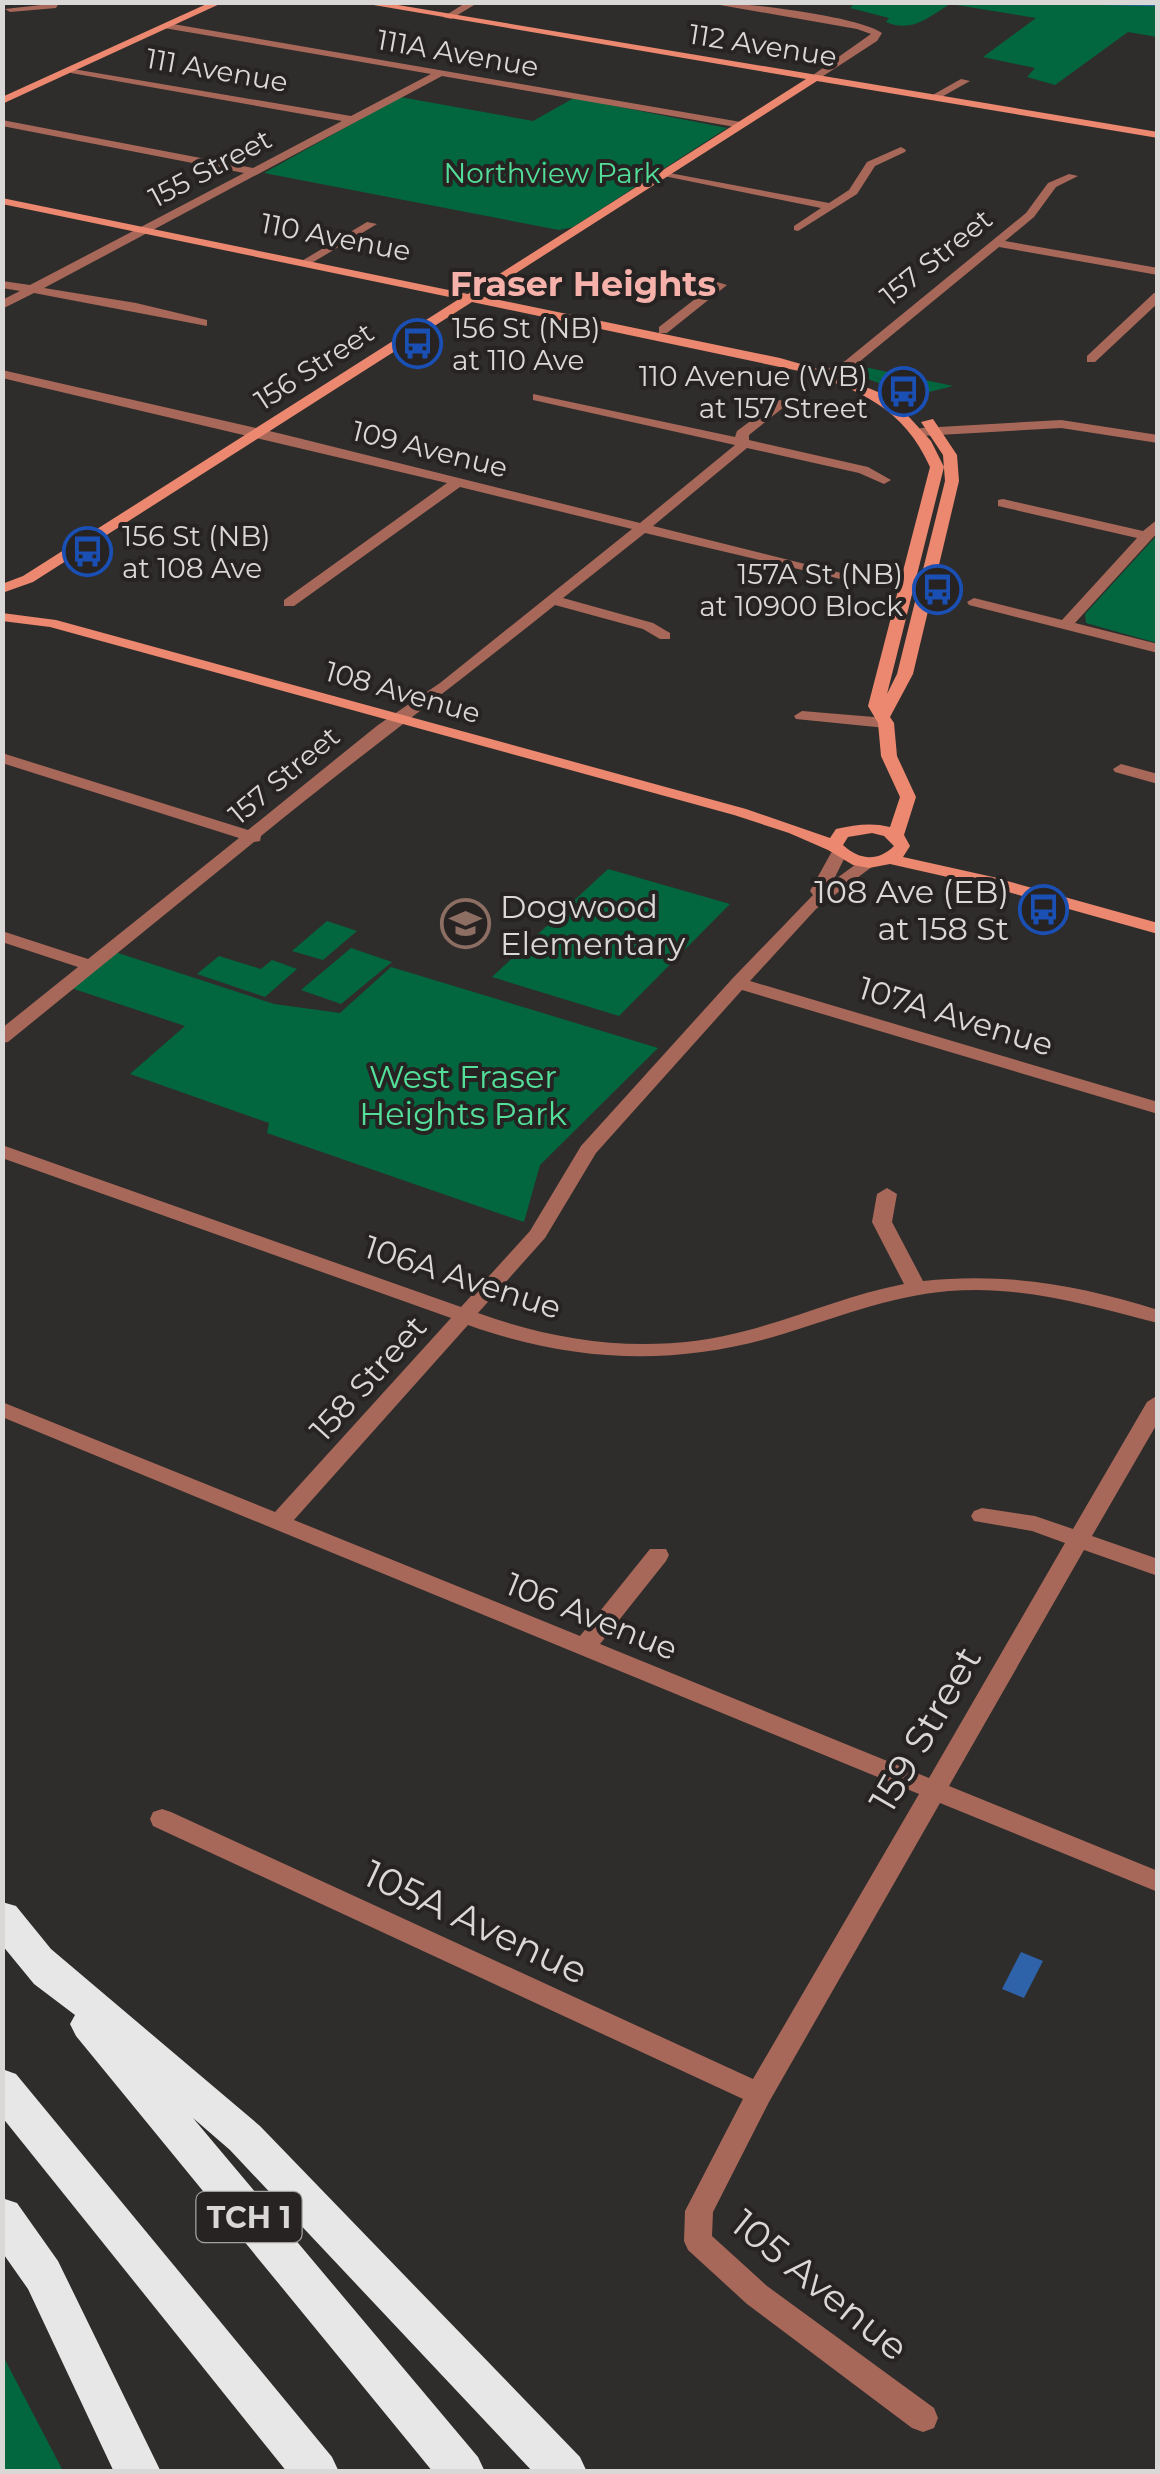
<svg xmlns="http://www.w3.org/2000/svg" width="1160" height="2474" font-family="Montserrat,sans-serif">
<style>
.green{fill:#02673f}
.water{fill:#2e62a9}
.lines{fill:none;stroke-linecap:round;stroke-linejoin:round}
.stream{stroke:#2e62a9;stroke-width:4}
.street{fill:#a76859;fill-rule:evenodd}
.secondary{fill:#eb886f;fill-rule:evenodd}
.highway{fill:#e7e7e7;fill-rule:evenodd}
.labels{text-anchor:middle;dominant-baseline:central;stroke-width:8;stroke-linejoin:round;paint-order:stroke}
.far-street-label{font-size:28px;fill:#d9d8d6;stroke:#262322}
.far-park-label{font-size:28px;fill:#53df9a;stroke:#262322}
.far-poi-label{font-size:28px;fill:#d9d8d6;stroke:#262322;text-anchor:start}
.shield{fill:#262322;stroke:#a3a2a0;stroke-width:2.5}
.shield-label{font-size:30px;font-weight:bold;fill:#d9d8d6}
.poi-label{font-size:32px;fill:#d9d8d6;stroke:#262322;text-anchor:end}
.street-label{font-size:32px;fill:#d9d8d6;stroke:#262322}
.park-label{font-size:32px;fill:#53df9a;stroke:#262322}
.far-district-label{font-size:35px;font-weight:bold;fill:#f5b1aa;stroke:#262322}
.near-street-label{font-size:38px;fill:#d9d8d6;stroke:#262322}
</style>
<rect width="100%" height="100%" fill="#2f2d2b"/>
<g class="green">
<path d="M845,3h312v34l-29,-5 -73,53 -28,-8 8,-9 -52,-11 53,-39 -86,-14c-23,14 -38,29 -64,18l3,-4 -39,-10 4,-4z"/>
<polygon points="400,97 533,121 574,98 727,128 573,227 559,230 264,173"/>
<polygon points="855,365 953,386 913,396 868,373 901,391 857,375 852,371 859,370"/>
<polygon points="1157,535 1157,643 1086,623 1085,614"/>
<polygon points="608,869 730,904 619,1016 492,977"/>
<polygon points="327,921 357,931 323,960 292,951"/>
<polygon points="351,948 392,962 341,1004 301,990"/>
<polygon points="115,952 274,1004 340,1013 391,967 658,1048 540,1165 524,1222 267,1133 269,1123 130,1074 185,1026 71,988"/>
<polygon points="219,956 261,969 272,960 297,969 265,997 197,974"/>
<polygon points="3,2356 63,2471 3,2471"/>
</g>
<polygon class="water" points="1021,1952 1043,1961 1024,1998 1002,1989"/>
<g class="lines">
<polyline class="stream" points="1038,2 1158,4"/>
<g class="street">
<polygon points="467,2 479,2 451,19 443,17"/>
<path d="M703,2c36,0 151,13 179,31l-5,8 -60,39 -4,-5 58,-41 -14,-5z"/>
<polygon points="59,3 56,8 10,12 5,9"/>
<polygon points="167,23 741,122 746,125 741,128 442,76 44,288 136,303 207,320 207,326 34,293 2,309 2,300 20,291 2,288 2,281 30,285 244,173 2,126 2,120 253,168 342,121 71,73 67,68 351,116 431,74 164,28"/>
<polygon points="961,79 970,81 938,99 929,97"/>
<polygon points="901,147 906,150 905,152 875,166 857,194 798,231 794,230 794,226 821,208 659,175 664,172 829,203 849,190 867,162"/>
<polygon points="1069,174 1078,176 1056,187 1034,217 1005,241 1158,268 1158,275 999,247 853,367 830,377 822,377 822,371 845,361 1026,213 1048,183"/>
<polygon points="367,222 377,224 310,264 300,262"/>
<polygon points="717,282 727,285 667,333 659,333 659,327"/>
<polygon points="1154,293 1158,293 1158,303 1095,362 1087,362 1087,356"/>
<path d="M2,370l280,64 358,89 95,-78 -202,-45v-6l202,43 2,-6 42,-31 5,1v6l-35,28v5l119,27 23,13 -7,4 -25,-11 -112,-25 -94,78 196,49v6l-204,-48 -82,65 90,25 17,10v6h-10l-17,-10 -88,-24c-97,78 -197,152 -294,231l-1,5 -6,1 -246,200 -6,1v-15l76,-61 -76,-25v-11l86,28 151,-121 -237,-75v-10l246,77 130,-105 62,-42 192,-154 -172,-42 -166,119h-10v-6l163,-117 -445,-105z"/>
<polygon points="1061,420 1158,435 1158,443 1061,428 921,436 914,432 921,428"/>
<polygon points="1003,499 1143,531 1158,519 1158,532 1075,623 1158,644 1158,653 969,605 967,602 974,598 1062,620 1137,538 998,506 998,500"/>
<polygon points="802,711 886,718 894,723 886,728 796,719 794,716"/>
<polygon points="1121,764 1158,774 1158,784 1115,772 1113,769"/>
<path d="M839,848l8,5 -14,28 30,-22h12l2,4 -61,46 -66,72 408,121v12l-416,-124 -146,163 -51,85 -67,75c88,32 180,42 271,17 52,-14 102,-36 155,-46l-32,-62 5,-28 10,-6 10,6 -5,28 31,59c81,-9 157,4 235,29v13c-70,-18 -136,-38 -209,-32 -62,5 -117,29 -176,46 -103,30 -204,24 -305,-12l-174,195 286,116 70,-87h16l3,6 -3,6 -66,83 329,134 136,-235 -33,-12 -58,-10 -3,-5 3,-5 8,-3 53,8 38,13 74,-127 11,-7v27l-66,114 66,23v17l-74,-26 -135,236 209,85v21l-218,-89 -171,299 -56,110 -1,24 55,50 167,122 4,10 -4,10 -11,4 -11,-4 -165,-124 -59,-54 -4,-9 1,-30 58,-112 -590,-273 -3,-7 3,-7 9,-3 9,3 582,267 166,-285 -917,-377v-15l273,110 176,-194 -449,-160v-13l459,162 69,-76 51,-85 151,-167 81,-84 -3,-4 21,-38z"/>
</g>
<g class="secondary">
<polygon points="211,2 224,2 2,104 2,97"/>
<path d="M356,2h24l778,130v6l-341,-57 -337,215 300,62 52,15 46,19 21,14 32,35 13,26 -57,227 10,-20 48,-193 -2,-26 -22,-33 12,-3 24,36 2,26 -46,193 -23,43 4,6 3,33 19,41 -12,38 6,11 -7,11 90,20 165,46v11l-175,-49 -93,-21 -21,4 -16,-3 -25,-15 -39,-17 -55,-18 -684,-188 -48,-6v-8l54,7 690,189 84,29 6,-9c19,-4 35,-7 54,-2l10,-30 -19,-41 -3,-33 -10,-17 62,-239c-26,-59 -71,-78 -131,-96l-327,-69 -439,280 -31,11v-9l21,-8 436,-277 -457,-95v-6l466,96 338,-215zM872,833l12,3 10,10c-16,16 -35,14 -51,-1l5,-8z"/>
</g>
<g class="highway">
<polygon points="2,1902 16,1906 51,1949 260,2126 580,2457 587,2472 533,2472 230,2150 193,2118 478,2457 485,2472 433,2472 76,2036 70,2024 75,2015 34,1984 2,1945"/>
<polygon points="2,2069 16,2074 332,2457 339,2472 287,2472 2,2117"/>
<polygon points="2,2198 17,2203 58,2261 161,2472 114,2472 28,2289 2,2252"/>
</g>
</g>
<defs>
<symbol id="bus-ring" viewBox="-11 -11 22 22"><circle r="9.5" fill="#262322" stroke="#1a4fb4" stroke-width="1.5"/><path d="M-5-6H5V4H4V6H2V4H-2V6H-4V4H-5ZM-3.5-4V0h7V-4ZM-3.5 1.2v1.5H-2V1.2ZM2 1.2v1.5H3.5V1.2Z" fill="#1a4fb4"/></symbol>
<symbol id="school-ring" viewBox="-11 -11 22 22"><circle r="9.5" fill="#262322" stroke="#8d6e63" stroke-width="1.5"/><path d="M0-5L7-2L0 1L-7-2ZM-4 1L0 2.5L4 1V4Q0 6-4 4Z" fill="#8d6e63"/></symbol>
</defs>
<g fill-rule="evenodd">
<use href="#bus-ring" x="390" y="316" width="55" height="55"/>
<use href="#bus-ring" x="876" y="364" width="55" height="55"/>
<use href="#bus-ring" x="60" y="524" width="55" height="55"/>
<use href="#bus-ring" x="910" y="562" width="55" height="55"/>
<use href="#bus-ring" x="1016" y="882" width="55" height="55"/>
<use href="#school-ring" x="438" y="896" width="55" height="55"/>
</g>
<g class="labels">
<g class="far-street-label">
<text transform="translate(763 45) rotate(9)">112 Avenue</text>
<text transform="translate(458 53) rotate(10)">111A Avenue</text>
<text transform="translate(217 70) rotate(10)">111 Avenue</text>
<text transform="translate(210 168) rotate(-28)">155 Street</text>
<text transform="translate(336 237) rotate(11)">110 Avenue</text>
<text transform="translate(936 257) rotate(-39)">157 Street</text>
<text transform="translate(314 366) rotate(-33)">156 Street</text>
<text transform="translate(430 449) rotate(14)">109 Avenue</text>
<text transform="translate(403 692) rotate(16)">108 Avenue</text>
<text transform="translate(284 775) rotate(-40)">157 Street</text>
</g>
<g class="far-park-label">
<text x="552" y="173">Northview Park</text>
</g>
<g class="far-poi-label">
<text x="452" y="328">156 St (NB)<tspan x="452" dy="32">at 110 Ave</tspan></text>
<text x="868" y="376" text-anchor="end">110 Avenue (WB)<tspan x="868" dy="32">at 157 Street</tspan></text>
<text x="122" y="536">156 St (NB)<tspan x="122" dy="32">at 108 Ave</tspan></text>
<text x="903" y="574" text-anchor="end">157A St (NB)<tspan x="903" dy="32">at 10900 Block</tspan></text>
</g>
<rect class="shield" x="196.5" y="2192" width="105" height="50" rx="8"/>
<g class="shield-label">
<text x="249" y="2217">TCH 1</text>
</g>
<g class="poi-label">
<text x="1009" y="891">108 Ave (EB)<tspan x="1009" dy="37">at 158 St</tspan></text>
<text x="500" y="906" text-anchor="start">Dogwood<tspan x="500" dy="37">Elementary</tspan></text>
</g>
<g class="street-label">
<text transform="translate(956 1016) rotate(17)">107A Avenue</text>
<text transform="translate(463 1277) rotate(18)">106A Avenue</text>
<text transform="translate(368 1378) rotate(-48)">158 Street</text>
<text transform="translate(592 1616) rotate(22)">106 Avenue</text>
</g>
<g class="park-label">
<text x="463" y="1076">West Fraser<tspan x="463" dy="37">Heights Park</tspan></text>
</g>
<g class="far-district-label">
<text x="583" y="283">Fraser Heights</text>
</g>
<g class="near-street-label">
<text transform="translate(925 1729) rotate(-60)">159 Street</text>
<text transform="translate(476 1922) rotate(25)">105A Avenue</text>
<text transform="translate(820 2285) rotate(39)">105 Avenue</text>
</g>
</g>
<rect width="1160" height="2474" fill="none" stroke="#d9d8d6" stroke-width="10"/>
</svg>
